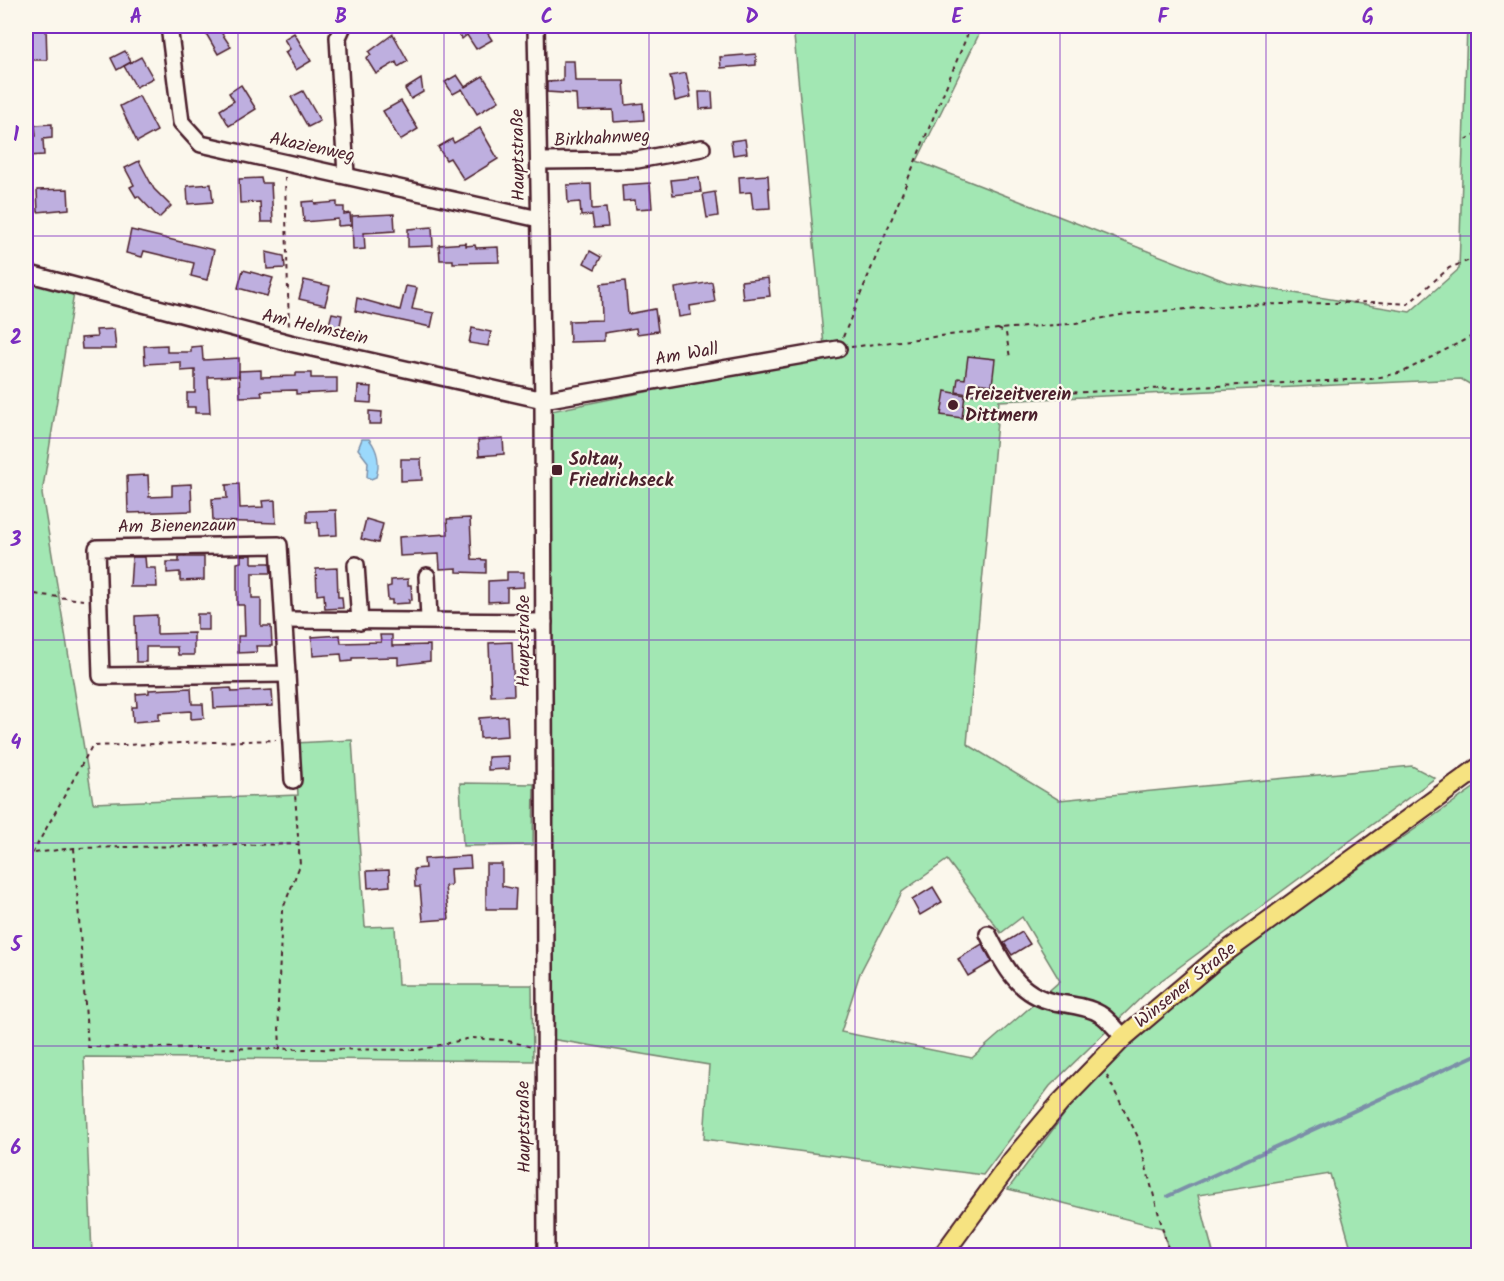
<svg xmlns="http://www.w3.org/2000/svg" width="1504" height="1281" font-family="Kalam,sans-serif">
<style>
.green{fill:#a2e7b3;stroke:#76836f;stroke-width:1.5;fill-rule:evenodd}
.water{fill:#9bd9fc;stroke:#7b8fa8;stroke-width:1.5}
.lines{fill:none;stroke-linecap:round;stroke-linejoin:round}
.stream{stroke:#7b8fa8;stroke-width:4}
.building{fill:#beafdf;stroke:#4a1f2b;stroke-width:1.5}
.minor-casing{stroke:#4a1f2b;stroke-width:20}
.major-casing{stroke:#4a1f2b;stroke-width:22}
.path{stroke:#4a1f2b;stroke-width:2;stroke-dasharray:4.5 4.5;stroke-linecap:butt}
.minor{stroke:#fbf7ec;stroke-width:15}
.major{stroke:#f6e381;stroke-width:18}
.grid{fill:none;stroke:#7b2cbf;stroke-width:1.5;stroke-opacity:0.55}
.poi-dot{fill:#4a1f2b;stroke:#fbf7ec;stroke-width:2}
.labels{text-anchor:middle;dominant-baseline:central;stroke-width:4.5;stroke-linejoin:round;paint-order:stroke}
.street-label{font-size:18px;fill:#4a1f2b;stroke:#fbf7ec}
.poi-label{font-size:18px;font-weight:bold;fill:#4a1f2b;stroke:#fbf7ec;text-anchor:start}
.neatline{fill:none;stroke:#7b2cbf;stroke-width:2}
.grid-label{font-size:20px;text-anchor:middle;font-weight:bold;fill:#7b2cbf}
</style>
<rect width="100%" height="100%" fill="#fbf7ec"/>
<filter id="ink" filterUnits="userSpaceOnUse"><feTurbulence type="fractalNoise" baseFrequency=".0167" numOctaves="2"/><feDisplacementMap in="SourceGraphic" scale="12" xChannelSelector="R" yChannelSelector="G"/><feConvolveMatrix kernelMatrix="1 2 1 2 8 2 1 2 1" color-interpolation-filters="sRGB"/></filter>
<g filter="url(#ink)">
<g class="green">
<path d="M793,26h190l-66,135 310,121 183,30 49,-43 8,-243h11v363l-17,-10 -462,22 -32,343 92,56 353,-34 23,12 -284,210 -101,98 -67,89 -279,-36 5,-74 -158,-26v-628l274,-55zM947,860l54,73 21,-16 38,64 -88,77 -131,-26 19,-59 42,-81z"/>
<polygon points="26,281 74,293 42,494 93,803 298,795 295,743 352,740 365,927 395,926 398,985 532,985 533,1061 84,1057 92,1255 26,1255"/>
<polygon points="460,783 534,784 533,845 463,846"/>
<polygon points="1478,785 1478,1255 1353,1255 1330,1174 1198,1195 1214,1256 1170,1255 1162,1228 1008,1189 1075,1100 1134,1038 1235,955"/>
</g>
<path class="water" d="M362,439h7c9,11 11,25 7,38l-5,2 -4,-2 1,-15 -10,-13z"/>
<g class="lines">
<polyline class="stream" points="1168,1196 1478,1054"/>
</g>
<g class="building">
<polygon points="27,26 46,26 47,60 28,60"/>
<polygon points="211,26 217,26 231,47 218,54 204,30"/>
<polygon points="454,26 483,26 492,40 476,49 467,35 462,39"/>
<polygon points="294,33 311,61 296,70 285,52 290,49 284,39"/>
<polygon points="393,34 408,61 398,67 396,62 376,74 366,58 371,55 369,52"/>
<polygon points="125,51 131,62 117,70 111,58"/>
<polygon points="756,54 756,65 721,68 720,57"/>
<polygon points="141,57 153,78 136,87 124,66"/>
<polygon points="563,61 574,61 575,81 624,81 626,105 643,103 644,120 614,122 613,110 577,111 576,94 547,92 547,82 563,81"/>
<polygon points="686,73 691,97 675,101 670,76"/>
<polygon points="457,75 465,87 483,76 499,101 477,114 462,89 453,94 445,82"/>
<polygon points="421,79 423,92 411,99 405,89"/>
<polygon points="241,85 256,109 229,126 220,110 234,101 229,93"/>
<polygon points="303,91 320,121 308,127 291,97"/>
<polygon points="699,92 712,92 713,108 700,109"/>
<polygon points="139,96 157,131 137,142 120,106"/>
<polygon points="401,101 418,129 400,140 383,111"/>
<polygon points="52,124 52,138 43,139 44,155 26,156 26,137 36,136 35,125"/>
<polygon points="480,128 498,159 464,180 450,158 446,160 438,147 452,139 454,143"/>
<polygon points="745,139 747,153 733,155 731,141"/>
<polygon points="139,161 154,189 171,206 159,218 138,196 136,197 130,187 134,185 125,168"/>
<polygon points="768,175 770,208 753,209 751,192 740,193 739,177"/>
<polygon points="699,177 701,192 673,195 671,180"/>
<polygon points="261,178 262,183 271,183 273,222 261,222 260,202 240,203 239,179"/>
<polygon points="650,183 652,208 636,209 635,200 623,201 622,185"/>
<polygon points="211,184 213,202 188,204 187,186"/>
<polygon points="591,184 592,209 606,208 608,227 594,228 592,215 581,216 580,202 568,203 567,185"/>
<polygon points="68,189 69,209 38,212 37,190"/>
<polygon points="715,192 718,216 707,218 703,194"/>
<polygon points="314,201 315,204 337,202 337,207 344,207 344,214 350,213 351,225 338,226 338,219 304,222 302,202"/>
<polygon points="394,214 395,231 364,233 365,249 353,250 352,216"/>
<polygon points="432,227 433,246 408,247 408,229"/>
<polygon points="131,230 214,250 207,280 191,276 194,263 144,251 142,257 126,253"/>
<polygon points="466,243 466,246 475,245 476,248 498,247 499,262 453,263 453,260 440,260 439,245"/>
<polygon points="590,251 601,257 595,269 584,263"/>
<polygon points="266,252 284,256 285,268 267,269"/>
<polygon points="243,270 273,278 267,296 238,288"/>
<polygon points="768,278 770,296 743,299 741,281"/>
<polygon points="304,280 330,286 325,305 299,299"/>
<polygon points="625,281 628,314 655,309 658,331 637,334 636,328 604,333 604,341 570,342 569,321 602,320 601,284"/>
<polygon points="712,282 715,302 690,306 691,315 679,317 675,288"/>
<polygon points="406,286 417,288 412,309 434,313 431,327 355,311 357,298 400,310"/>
<polygon points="332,313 342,315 339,330 328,328"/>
<polygon points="472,328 491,332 488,346 469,343"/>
<polygon points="114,329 116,349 82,349 81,338 97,337 96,330"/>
<polygon points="167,345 167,352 191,352 191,347 202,346 203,360 239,358 239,376 208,377 210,413 195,413 195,407 187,407 187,393 195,393 195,370 181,371 181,362 145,364 144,346"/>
<polygon points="968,356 995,359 992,385 976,383 974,395 956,392 958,378 965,379"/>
<polygon points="261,370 261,377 296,376 296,373 311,373 311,378 337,378 337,392 296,394 296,390 261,391 262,396 240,397 239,371"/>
<polygon points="358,386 372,387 371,403 357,402"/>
<polygon points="945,391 965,395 962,418 941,415"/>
<polygon points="369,411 382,412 381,424 369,424"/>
<polygon points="503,438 504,454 479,456 478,440"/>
<polygon points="401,459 421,459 422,480 401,481"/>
<polygon points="148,475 149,497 172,496 172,485 191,484 192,511 128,513 127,476"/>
<polygon points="239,484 240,508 263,507 262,501 275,500 276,523 213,521 212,499 227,498 226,485"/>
<polygon points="336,510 337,535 319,536 318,522 307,522 307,511"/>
<polygon points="470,518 472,559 486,560 486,573 457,572 457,568 440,569 439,554 400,556 399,537 448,534 447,519"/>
<polygon points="366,519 383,524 378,543 361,539"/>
<polygon points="241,555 252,555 252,563 270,563 271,573 252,573 252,598 261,598 261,626 271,626 272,646 256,646 257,652 238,653 238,636 245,636 244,605 237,605 237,563 241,562"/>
<polygon points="132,557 145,557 146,568 156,568 157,587 130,587"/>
<polygon points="179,557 204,557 204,580 180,581 180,572 167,573 167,562 179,562"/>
<polygon points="337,568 338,597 342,597 343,608 325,609 324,594 317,595 316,569"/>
<polygon points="507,572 524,572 524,587 507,588 507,601 488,602 488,581 507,580"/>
<polygon points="408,579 408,585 411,585 412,600 409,600 409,603 392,604 392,600 388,600 387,587 391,586 391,580"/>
<rect x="197" y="614" width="12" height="16"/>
<polygon points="157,615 157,634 194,633 194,655 178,655 177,647 146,647 146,662 136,662 135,616"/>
<polygon points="340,635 341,643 381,642 380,635 392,635 392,646 430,645 430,661 398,665 398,657 352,658 352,661 342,662 341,654 313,656 312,637"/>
<polygon points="512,642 514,695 491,696 489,643"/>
<polygon points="191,688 192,704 203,704 204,718 191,719 191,711 159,713 159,720 133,722 132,707 137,707 136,694 149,693 149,690"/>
<polygon points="231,688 232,692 272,690 273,706 214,708 213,689"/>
<polygon points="507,716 508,736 480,738 479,718"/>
<polygon points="509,756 509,769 488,770 488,757"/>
<polygon points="470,856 471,868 450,869 451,885 445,886 449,919 423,921 420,887 415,887 414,869 425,868 424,859"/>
<polygon points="486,864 502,864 502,886 516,889 515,909 486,909"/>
<polygon points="389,870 390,886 368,888 367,871"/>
<polygon points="933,887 942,902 920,915 912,900"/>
<polygon points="1022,932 1030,944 1012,955 1004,943"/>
<polygon points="982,944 992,962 968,976 958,959"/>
</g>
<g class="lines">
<defs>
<g id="minor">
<polyline points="169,26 181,122 201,144 539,219"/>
<polyline points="343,26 338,37 346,175"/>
<polyline points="536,26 543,400 546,1256"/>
<polyline points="539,161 637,160 702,148"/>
<polyline points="26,273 290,343 543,400 838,349"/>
<polygon points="279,545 287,674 101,676 97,548"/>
<polyline points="356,565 360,622"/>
<polyline points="427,576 429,619"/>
<polyline points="285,620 544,622"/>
<polyline points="287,674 293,780"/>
<path d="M988,934c15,30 30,61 66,68 15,3 33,4 46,12 9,5 16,16 24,23"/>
</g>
<polyline id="major" points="942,1256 1013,1159 1060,1103 1124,1037 1216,959 1478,768"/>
</defs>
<use href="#minor" class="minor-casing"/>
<use href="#major" class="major-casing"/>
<g class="path">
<polyline points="1466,140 1478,133"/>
<polyline points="285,177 289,330"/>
<polyline points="998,329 1006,333 1010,358"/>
<polyline points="843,337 971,26"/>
<polyline points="851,347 998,329 1070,324 1126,314 1236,305 1378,302 1408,304 1449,268 1478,257"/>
<polyline points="1019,395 1371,379 1403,372 1478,333"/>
<polyline points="26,593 83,600"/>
<polyline points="74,848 88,1047 419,1050 471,1038 504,1040 532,1047"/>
<polyline points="26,854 74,848 299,844"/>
<polyline points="26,860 32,854 92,746 276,740"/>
<polyline points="280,1049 278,1003 282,911 300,865 295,794"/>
<polyline points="1107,1076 1138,1137 1170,1256"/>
</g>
<use href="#minor" class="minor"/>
<use href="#major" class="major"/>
</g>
</g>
<path class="grid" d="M238,26v1230M444,26v1230M649,26v1230M855,26v1230M1060,26v1230M1266,26v1230M26,236h1452M26,438h1452M26,640h1452M26,843h1452M26,1046h1452"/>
<g class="poi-dot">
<circle cx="953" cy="405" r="6"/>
<rect x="551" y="464" width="12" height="12" rx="3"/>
</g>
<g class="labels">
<g class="street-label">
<text transform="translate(602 139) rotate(-3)">Birkhahnweg</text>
<text transform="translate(312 148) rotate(12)">Akazienweg</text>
<text transform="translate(519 155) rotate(-91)">Hauptstraße</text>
<text transform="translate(315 328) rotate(13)">Am Helmstein</text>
<text transform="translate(687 355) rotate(-10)">Am Wall</text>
<text transform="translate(177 527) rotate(-1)">Am Bienenzaun</text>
<text transform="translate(524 641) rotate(-90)">Hauptstraße</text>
<text transform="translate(1186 986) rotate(-39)">Winsener Straße</text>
<text transform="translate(525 1127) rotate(-91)">Hauptstraße</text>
</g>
<g class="poi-label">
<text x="965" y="395">Freizeitverein<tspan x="965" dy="21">Dittmern</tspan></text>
<text x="569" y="460">Soltau,<tspan x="569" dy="21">Friedrichseck</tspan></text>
</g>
</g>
<rect width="1504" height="1281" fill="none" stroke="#fbf7ec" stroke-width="66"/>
<rect x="33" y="33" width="1438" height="1215" class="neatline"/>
<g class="grid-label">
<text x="136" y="23">A</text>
<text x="341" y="23">B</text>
<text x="547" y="23">C</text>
<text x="752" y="23">D</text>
<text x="957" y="23">E</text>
<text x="1163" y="23">F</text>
<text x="1368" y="23">G</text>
<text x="16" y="141">1</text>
<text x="16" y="344">2</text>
<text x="16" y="546">3</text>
<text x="16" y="749">4</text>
<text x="16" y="951">5</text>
<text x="16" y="1154">6</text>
</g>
</svg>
